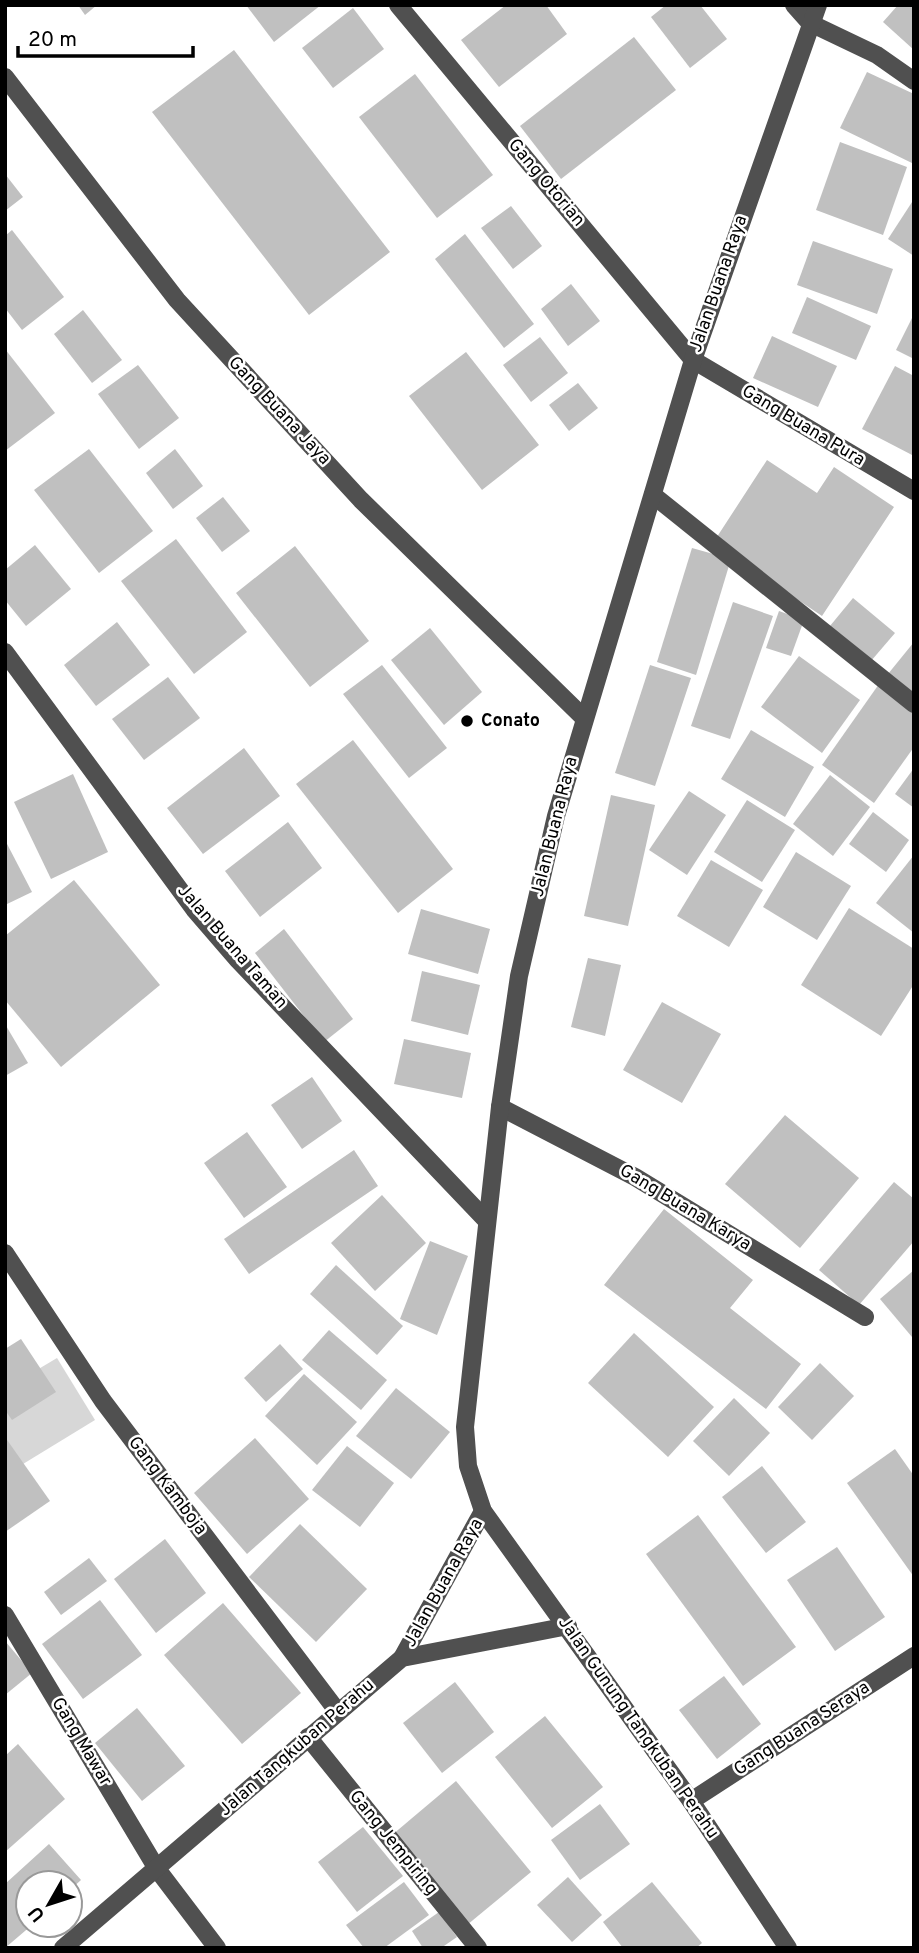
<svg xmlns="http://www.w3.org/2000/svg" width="919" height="1953" font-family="Overpass,sans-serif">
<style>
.green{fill:#d7d7d7}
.building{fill:#c0c0c0}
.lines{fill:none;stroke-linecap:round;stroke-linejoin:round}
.minor{stroke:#505050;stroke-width:18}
.poi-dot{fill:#000;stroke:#fff;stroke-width:2.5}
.labels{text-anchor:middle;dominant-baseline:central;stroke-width:5;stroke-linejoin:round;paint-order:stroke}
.street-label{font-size:18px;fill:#000;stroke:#fff}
.poi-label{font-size:18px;font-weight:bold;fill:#000;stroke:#fff;text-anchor:start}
</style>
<rect width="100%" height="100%" fill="#fff"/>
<polygon class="green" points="57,1358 95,1420 5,1475 5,1389"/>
<g class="building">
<polygon points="78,5 97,5 85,15"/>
<polygon points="246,5 321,5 274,42"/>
<polygon points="506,5 546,5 567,34 499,87 461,40"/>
<polygon points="666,5 700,5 727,39 690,68 651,17"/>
<polygon points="898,5 914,5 914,50 883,22"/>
<polygon points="353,8 384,49 333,88 302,48"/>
<polygon points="634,37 676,90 561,179 520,126"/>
<polygon points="234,50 390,252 309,315 152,112"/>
<polygon points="867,72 914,94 914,164 840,128"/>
<polygon points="415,74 493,175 437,218 359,117"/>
<polygon points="840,142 907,167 883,235 816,210"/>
<polygon points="5,174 23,197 5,211"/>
<polygon points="914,199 914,256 888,239"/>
<polygon points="511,206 542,246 513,269 481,228"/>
<polygon points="12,230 64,297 22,330 5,308 5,236"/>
<polygon points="465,234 534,324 504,348 435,259"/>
<polygon points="813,241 893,269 877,314 797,285"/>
<polygon points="571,284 600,321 568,346 541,309"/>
<polygon points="807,297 871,326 856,360 792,333"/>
<polygon points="83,310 122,360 92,383 54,334"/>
<polygon points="914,314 914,359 896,350"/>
<polygon points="772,336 837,366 818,407 753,378"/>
<polygon points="540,337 568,373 531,402 503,365"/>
<polygon points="5,349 55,413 5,451"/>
<polygon points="466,352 539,445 482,490 409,396"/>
<polygon points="138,365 179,418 139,449 98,394"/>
<polygon points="895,366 914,376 914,456 862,429"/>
<polygon points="578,383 598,408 569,431 549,405"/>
<polygon points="89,449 153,531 99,573 34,490"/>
<polygon points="175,449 203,486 173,509 146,473"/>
<polygon points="767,460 817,493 834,467 894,507 822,616 713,543"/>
<polygon points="223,497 250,531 222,552 196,518"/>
<polygon points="176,539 247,632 194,674 121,581"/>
<polygon points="35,545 71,589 26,626 5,600 5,570"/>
<polygon points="295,546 369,641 310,687 236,593"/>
<polygon points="692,548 731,559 696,675 657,662"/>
<polygon points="853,598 895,633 871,661 830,626"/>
<polygon points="733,602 773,616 730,739 691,726"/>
<polygon points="779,611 804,620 791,656 766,648"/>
<polygon points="117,622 150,665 96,706 64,665"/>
<polygon points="430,628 482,692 444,725 391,660"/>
<polygon points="914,642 914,695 888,674"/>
<polygon points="799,656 860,700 822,753 761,707"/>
<polygon points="382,665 447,748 409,778 343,694"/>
<polygon points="650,665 691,678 655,786 615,773"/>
<polygon points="168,677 200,718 144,760 112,719"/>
<polygon points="879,684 914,709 914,747 874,803 822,765"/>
<polygon points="751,730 814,767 785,817 721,779"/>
<polygon points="353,740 453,869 398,913 296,784"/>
<polygon points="244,748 280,796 203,854 167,808"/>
<polygon points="914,768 914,808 895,794"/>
<polygon points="73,774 108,852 51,879 14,802"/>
<polygon points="830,775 870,807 833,856 793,824"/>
<polygon points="689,791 726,815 687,875 649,850"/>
<polygon points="611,795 655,805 628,926 584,916"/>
<polygon points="747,800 795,830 762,882 714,852"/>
<polygon points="873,812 909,840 886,872 849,844"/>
<polygon points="288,822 322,868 260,917 225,871"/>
<polygon points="5,840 32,892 5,905"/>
<polygon points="796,852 851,886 817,940 763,907"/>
<polygon points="914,855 914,933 876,903"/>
<polygon points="711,860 763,890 729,947 677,916"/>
<polygon points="74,880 160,985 61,1067 5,1000 5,936"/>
<polygon points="849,908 914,949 914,984 881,1036 801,985"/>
<polygon points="421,909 490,929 478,974 408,954"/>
<polygon points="284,929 353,1019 324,1042 255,953"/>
<polygon points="588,958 621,965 605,1036 571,1027"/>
<polygon points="422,971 480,985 468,1035 411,1021"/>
<polygon points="662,1002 721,1034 682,1103 623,1070"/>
<polygon points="5,1024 28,1063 5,1076"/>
<polygon points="404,1039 471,1053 462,1098 394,1084"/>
<polygon points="312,1077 342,1121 302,1149 271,1105"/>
<polygon points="785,1115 859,1178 800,1248 725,1184"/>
<polygon points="247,1132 287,1187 244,1218 204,1163"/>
<polygon points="354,1150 378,1186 249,1274 224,1239"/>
<polygon points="894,1182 914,1199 914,1241 859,1305 819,1270"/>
<polygon points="382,1195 426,1243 375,1291 331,1243"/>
<polygon points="664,1209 753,1280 730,1308 801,1364 766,1409 604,1285"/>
<polygon points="430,1241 468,1256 437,1335 400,1319"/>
<polygon points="336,1265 403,1326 377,1355 310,1294"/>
<polygon points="914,1270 914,1335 912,1337 880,1299"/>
<polygon points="329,1330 387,1380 361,1410 302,1360"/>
<polygon points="634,1333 714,1407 668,1457 588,1383"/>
<polygon points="21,1339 56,1392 12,1420 5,1410 5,1349"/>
<polygon points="280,1344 303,1369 266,1402 244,1378"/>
<polygon points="820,1363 854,1396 812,1440 778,1407"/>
<polygon points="304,1374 357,1422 317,1465 265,1416"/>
<polygon points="396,1388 450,1432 411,1479 356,1436"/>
<polygon points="734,1398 770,1433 729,1476 693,1441"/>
<polygon points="5,1437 50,1501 5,1532"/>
<polygon points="255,1438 309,1499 247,1554 194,1493"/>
<polygon points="347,1446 394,1483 360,1527 312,1490"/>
<polygon points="895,1449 914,1476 914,1577 847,1483"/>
<polygon points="762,1466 806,1522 766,1553 722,1497"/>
<polygon points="698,1515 796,1647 743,1686 646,1554"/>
<polygon points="300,1524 367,1589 316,1642 249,1577"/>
<polygon points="165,1539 206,1593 156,1633 114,1579"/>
<polygon points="837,1547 885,1617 835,1651 787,1580"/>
<polygon points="89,1558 107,1581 61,1615 44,1592"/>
<polygon points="100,1600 142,1655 83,1699 42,1644"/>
<polygon points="223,1603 301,1693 242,1744 164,1655"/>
<polygon points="5,1641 32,1673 5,1695"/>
<polygon points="724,1676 761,1724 717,1759 679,1710"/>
<polygon points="455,1682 494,1732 442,1773 403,1723"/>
<polygon points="137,1708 185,1766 142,1801 95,1743"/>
<polygon points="545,1716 603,1787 552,1828 495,1757"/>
<polygon points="18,1744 65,1799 5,1852 5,1756"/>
<polygon points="456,1781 531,1872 467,1925 392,1835"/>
<polygon points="600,1804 630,1844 580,1880 551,1840"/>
<polygon points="363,1827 403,1876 357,1912 318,1862"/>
<polygon points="49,1844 81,1880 70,1890 70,1883 28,1883 28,1925 32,1925 5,1948 5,1884"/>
<polygon points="568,1877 602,1915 572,1942 537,1905"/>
<polygon points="404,1882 429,1915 384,1948 364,1948 346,1925"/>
<polygon points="652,1882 702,1943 696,1948 623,1948 603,1922"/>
<polygon points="439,1912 457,1937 441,1948 423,1948 412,1931"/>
</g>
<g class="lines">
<g class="minor">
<polyline points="398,5 693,360 914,491"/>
<polyline points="794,5 810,23 877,55 914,81"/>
<polyline points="5,77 177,300 361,500 583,717"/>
<polyline points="653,495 914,704"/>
<polyline points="5,652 194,909 238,960 486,1220"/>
<polyline points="500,1107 635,1177 865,1317"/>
<polyline points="5,1253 103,1401 338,1712"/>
<polyline points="5,1615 157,1869 217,1948"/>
<polyline points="402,1658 483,1511"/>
<polyline points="308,1737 478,1948"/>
<polyline points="691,1801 914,1656"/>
<polyline points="63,1948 402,1658 568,1626"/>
<polyline points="788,1948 691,1801 483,1511 468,1466 465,1427 500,1107 519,976 556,816 693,360 818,5"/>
</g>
</g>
<circle class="poi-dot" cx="467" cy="721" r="7"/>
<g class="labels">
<g class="street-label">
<text transform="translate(546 183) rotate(50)">Gang Otorian</text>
<text transform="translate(719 284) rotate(-71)">Jalan Buana Raya</text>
<text transform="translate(279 411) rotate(47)">Gang Buana Jaya</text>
<text transform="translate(803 426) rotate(31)">Gang Buana Pura</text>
<text transform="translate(555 827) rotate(-76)">Jalan Buana Raya</text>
<text transform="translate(232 947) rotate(49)">Jalan Buana Taman</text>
<text transform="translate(685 1208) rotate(31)">Gang Buana Karya</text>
<text transform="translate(167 1486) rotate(53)">Gang Kamboja</text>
<text transform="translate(444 1583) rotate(-61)">Jalan Buana Raya</text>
<text transform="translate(638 1728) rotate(55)">Jalan Gunung Tangkuban Perahu</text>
<text transform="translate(802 1729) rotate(-33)">Gang Buana Seraya</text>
<text transform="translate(81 1742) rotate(59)">Gang Mawar</text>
<text transform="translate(297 1748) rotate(-41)">Jalan Tangkuban Perahu</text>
<text transform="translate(393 1843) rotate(51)">Gang Jempiring</text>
</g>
<g class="poi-label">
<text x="481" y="721">Conato</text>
</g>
</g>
<rect width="919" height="1953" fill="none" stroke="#000000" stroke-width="14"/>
<g transform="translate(49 1904) rotate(231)"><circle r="33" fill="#ffffff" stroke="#999999" stroke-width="2"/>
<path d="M0-5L12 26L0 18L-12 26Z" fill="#000000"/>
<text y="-10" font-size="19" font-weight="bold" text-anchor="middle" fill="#000000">U</text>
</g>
<path d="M18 46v10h175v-10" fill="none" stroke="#000000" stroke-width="3.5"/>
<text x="28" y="46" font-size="21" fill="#000000" stroke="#ffffff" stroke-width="5" paint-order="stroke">20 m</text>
</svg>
